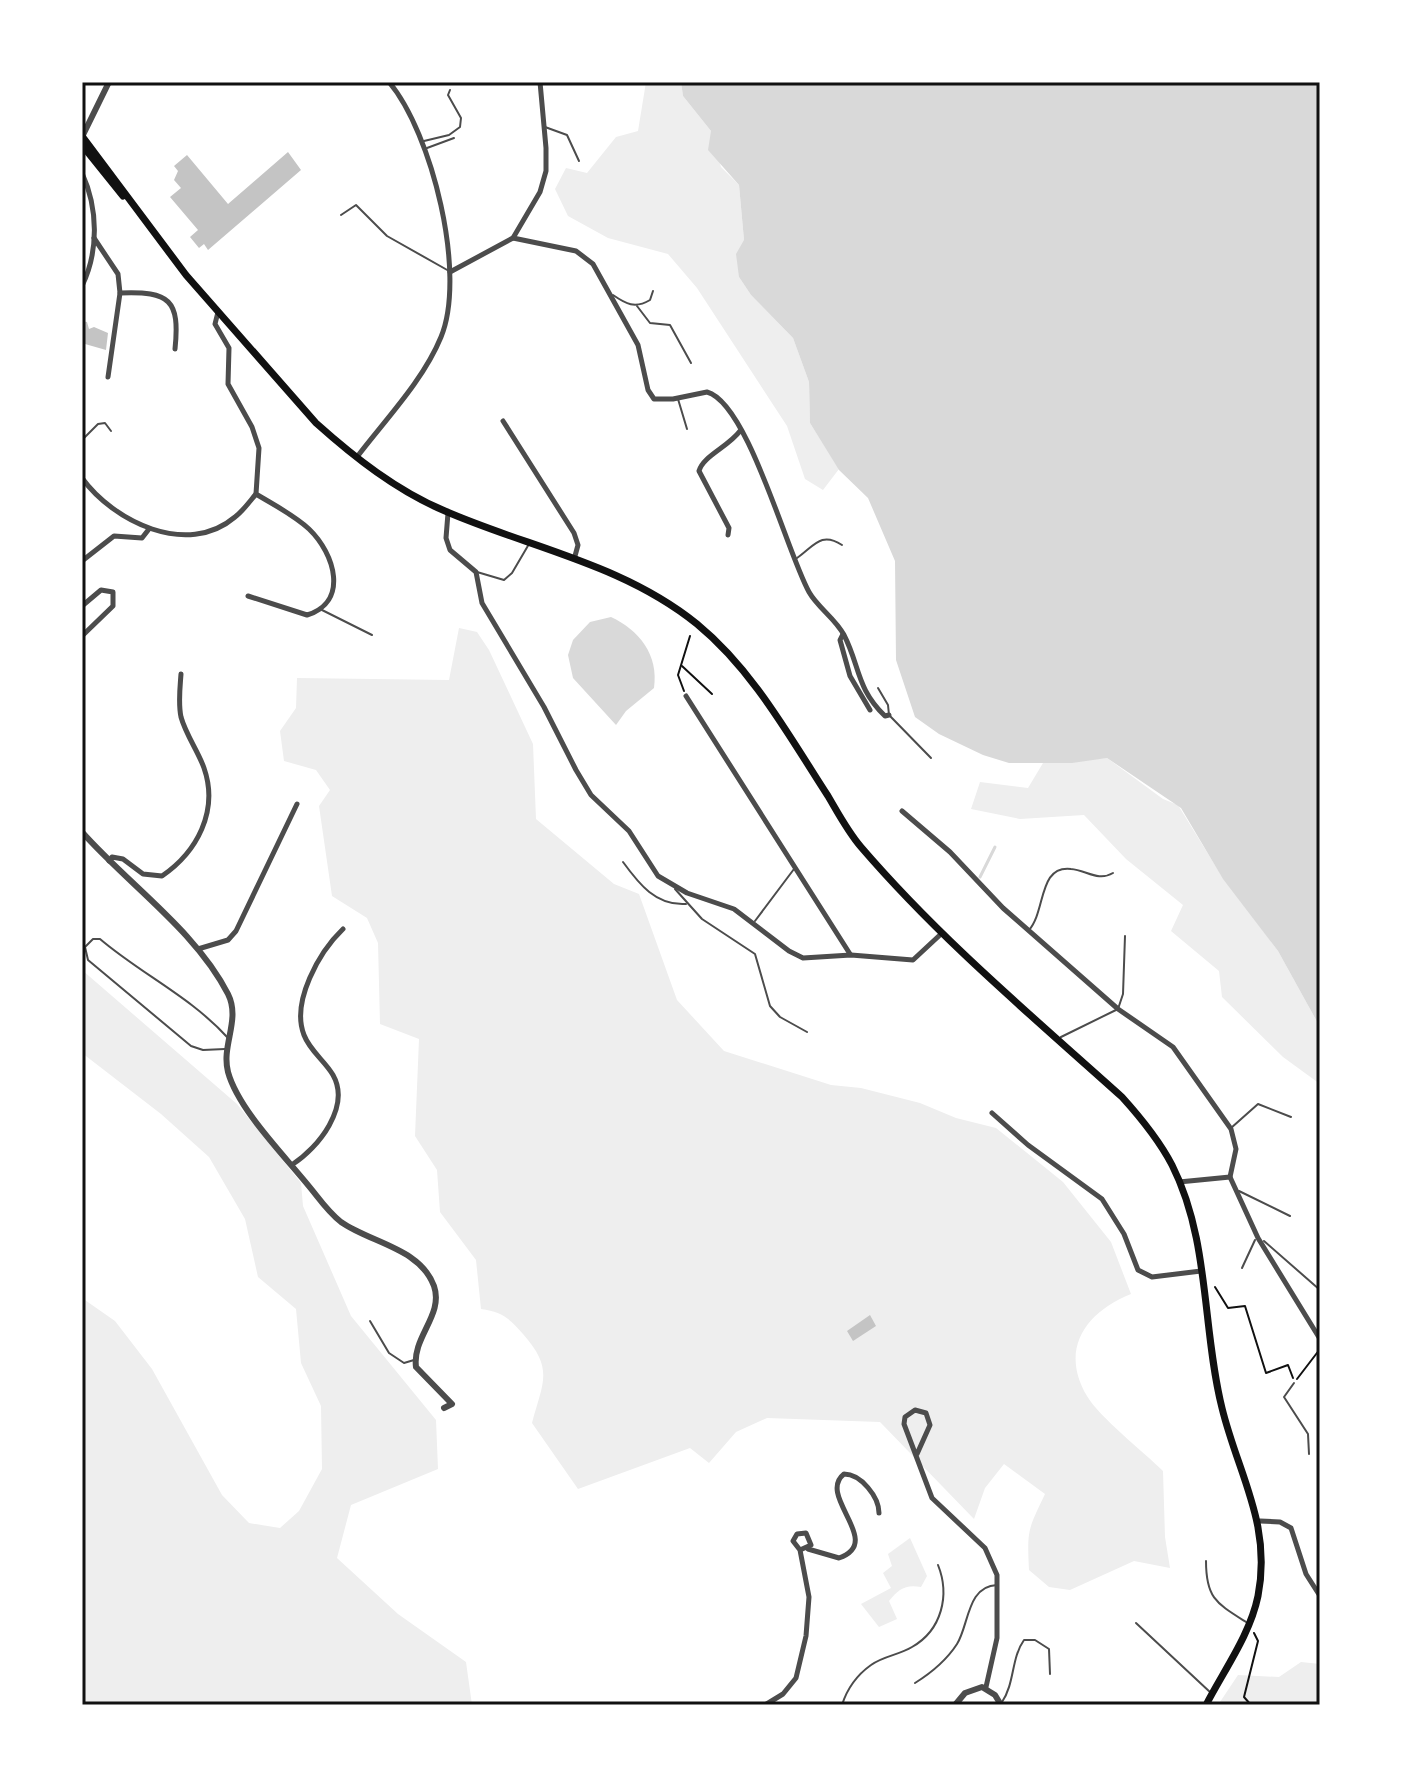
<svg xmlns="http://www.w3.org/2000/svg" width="1402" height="1787" font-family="Helvetica,sans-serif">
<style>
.green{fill:#eee}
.water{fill:#d9d9d9}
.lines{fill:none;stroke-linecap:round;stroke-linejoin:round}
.stream{stroke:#d9d9d9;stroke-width:3}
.building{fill:#c4c4c4}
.path{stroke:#111;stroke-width:2}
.service{stroke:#4c4c4c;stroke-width:2}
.minor{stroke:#4c4c4c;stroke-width:5}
.tertiary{stroke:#4c4c4c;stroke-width:6}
.primary{stroke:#111;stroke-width:7}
.neatline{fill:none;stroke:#111;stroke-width:3}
</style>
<rect width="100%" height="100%" fill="#fff"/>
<g class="green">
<polygon points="646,82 681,82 683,96 711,131 721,167 739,185 744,240 739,277 751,295 793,338 809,382 810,423 839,469 823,490 805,479 787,426 697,288 668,254 608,238 568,216 555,189 566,168 587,173 616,137 638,131"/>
<path d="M459,628l18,4 12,18 44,94 3,75 78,65 25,10 38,106 47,51 107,34 30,3 59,15 36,15 40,10 67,54 48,60 20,52c-45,18 -72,55 -44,102 12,21 57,56 76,75l2,66 5,31 -36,-7 -64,29 -21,-3 -20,-17c-2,-41 -1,-40 16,-76l-41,-30 -19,24 -11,31 -94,-97 -113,-4 -31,14 -27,31 -19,-15 -112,41 -46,-66c11,-41 22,-54 -9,-89 -14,-16 -21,-22 -42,-25l-5,-49 -36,-48 -3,-42 -22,-34 4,-97 -39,-15 -2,-81 -11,-25 -35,-22 -13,-90 11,-16 -14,-20 -32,-9 -4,-30 16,-23 1,-30 152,2z"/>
<polygon points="1107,758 1163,799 1178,805 1221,875 1278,951 1320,1027 1320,1084 1283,1057 1222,997 1219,971 1171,931 1183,905 1126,859 1084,815 1020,819 971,809 980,782 1028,788 1043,763"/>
<polygon points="82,970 237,1104 301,1183 303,1206 351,1316 436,1420 438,1469 351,1505 337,1558 398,1614 466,1662 472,1705 82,1705 82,1298 115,1321 152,1369 222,1495 249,1523 280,1528 299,1511 322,1469 321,1406 301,1363 296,1309 258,1277 245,1219 209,1157 161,1114 82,1053"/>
<path d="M910,1538l17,38 -6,11c-15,-3 -23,2 -32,14l8,18 -18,8 -18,-23 30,-16 -8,-15 9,-7 -4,-12z"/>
<polygon points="1301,1662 1320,1664 1320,1705 1218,1705 1238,1675 1279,1677"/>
</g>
<g class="water">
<polygon points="681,82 1320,82 1320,1027 1278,951 1223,879 1181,808 1107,758 1072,763 1009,763 983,755 939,734 915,717 896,660 895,561 868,498 839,470 810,423 809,382 793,338 751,295 739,277 736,254 744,240 739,185 708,150 711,131 683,96"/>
<path d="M611,617c28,13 48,38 43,71l-28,23 -10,14 -43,-47 -5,-23 5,-15 17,-18z"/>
</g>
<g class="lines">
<polyline class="stream" points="980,877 995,847"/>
</g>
<g class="building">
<polygon points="288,152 301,170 208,250 204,244 199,248 190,237 198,230 170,197 181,188 174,180 178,171 174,166 187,155 228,204"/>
<polygon points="82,321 87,322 89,329 94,327 108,333 106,350 85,344 82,349"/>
<polygon points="870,1315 876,1326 853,1341 847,1331"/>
</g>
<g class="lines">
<g class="path">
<polyline points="682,666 712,694"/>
<polyline points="684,691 678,675 690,636"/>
<polyline points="1215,1287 1228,1308 1245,1306 1266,1373 1288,1365 1293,1378"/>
<polyline points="1297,1379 1320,1349"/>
<polyline points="1251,1705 1244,1697 1258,1641 1254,1633"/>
</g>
<g class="service">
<polyline points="545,127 567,135 579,161"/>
<polyline points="424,141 449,135 460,127 461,118 448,95 450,90"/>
<polyline points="427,148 454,138"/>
<polyline points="341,215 356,205 387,236 449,271"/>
<path d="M613,295c13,9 22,14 37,5l3,-9"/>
<polyline points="637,306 650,323 670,325 691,363"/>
<polyline points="678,399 687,429"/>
<polyline points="82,440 98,424 105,423 111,431"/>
<path d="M797,558c17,-12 24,-27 45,-13"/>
<polyline points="477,572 504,580 512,573 529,544"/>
<polyline points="322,610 372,635"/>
<polyline points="878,688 888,705 889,715 931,758"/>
<path d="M623,862c16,22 33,44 63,42"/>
<polyline points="675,889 702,919 755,954 770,1006 780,1017 807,1032"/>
<polyline points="755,921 794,869"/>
<path d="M1029,930c17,-19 9,-65 42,-61 15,1 27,13 42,4"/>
<polyline points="1061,1037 1118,1009 1123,994 1125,936"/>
<path d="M225,1049l-22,1 -12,-4 -103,-86 -3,-13 8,-8h7c41,35 91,58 128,99"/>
<polyline points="1231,1128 1258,1104 1291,1117"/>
<polyline points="1239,1191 1290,1216"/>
<polyline points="1264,1241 1320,1290"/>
<polyline points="1242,1268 1255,1240"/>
<polyline points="370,1321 389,1353 404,1363 414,1360"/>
<polyline points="1294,1383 1284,1397 1308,1434 1309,1454"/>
<path d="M1206,1561c0,37 10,42 40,61"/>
<polyline points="1136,1623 1211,1693"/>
<path d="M915,1683c16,-10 31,-22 42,-39 12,-19 10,-58 40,-59"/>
<path d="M1002,1702c13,-19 9,-44 22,-62h11l14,9 1,25"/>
<path d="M842,1705c5,-16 15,-30 29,-40 12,-9 28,-10 41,-18 30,-17 38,-52 26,-82"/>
</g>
<g class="minor">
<path d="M82,173c16,35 17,78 0,113"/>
<path d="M94,238l24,36 2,19c50,-2 60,7 55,56"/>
<path d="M513,238l63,13 17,13 45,81 10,45 6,9h19l34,-7c41,11 80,161 102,200 9,16 26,26 35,43 16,31 12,53 41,81l4,-1"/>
<polyline points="450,272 513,238 540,192 546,171 546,148 540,82"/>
<path d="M218,312l-3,12 14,24 -1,36 24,43 7,21 -3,46c18,11 38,21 53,35 26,25 40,73 -2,86l-59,-19"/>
<polyline points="108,377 120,293"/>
<polyline points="503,421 574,533 578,545 575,556"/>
<path d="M357,457c28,-37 66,-76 84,-120 26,-63 -9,-204 -52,-255"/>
<path d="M82,478c31,43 105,80 153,39 8,-6 15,-16 21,-23"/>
<polyline points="448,513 446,538 450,550 476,572 482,603 544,707 576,770 591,795 629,831 658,876 687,893 734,909 789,951 803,958 851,955 913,960 941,934"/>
<path d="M728,535l1,-7 -30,-57c4,-15 29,-24 41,-40"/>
<polyline points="82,561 114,536 142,538 149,529"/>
<polyline points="82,606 101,590 113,592 113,606 82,636"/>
<polyline points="843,634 840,640 850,676 870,710"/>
<polyline points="686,696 850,954"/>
<polyline points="902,811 950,852 1003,908 1118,1009 1173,1047 1231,1129 1236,1149 1230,1177"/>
<path d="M109,861l3,-4 11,2 20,15 19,2c35,-24 57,-65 42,-108 -6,-17 -18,-33 -23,-51 -3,-14 -1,-29 0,-43"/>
<polyline points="198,949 228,940 236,931 297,804"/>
<polyline points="992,1113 1028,1145 1102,1199 1124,1234 1138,1270 1152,1277 1201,1271"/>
<path d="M293,1164c25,-16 58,-57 40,-89 -8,-14 -23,-24 -29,-40 -13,-33 15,-83 39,-106"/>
<polyline points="1179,1182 1230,1177 1258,1238 1320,1339"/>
<polyline points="917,1454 930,1425 926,1413 915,1410 905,1417 904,1424 932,1498 985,1548 997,1575 997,1638 986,1687"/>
<polyline points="1260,1521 1280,1522 1291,1528 1306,1574 1320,1596"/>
<path d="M808,1549l31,9c46,-16 -23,-62 5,-84 17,0 35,23 35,39"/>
<polyline points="765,1705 783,1694 796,1678 806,1636 809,1597 800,1550 793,1541 797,1534 806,1533 811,1545 800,1550"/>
</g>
<g class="tertiary">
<polyline points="82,137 109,82"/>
<path d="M82,832c47,53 114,99 146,162 13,26 -7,51 0,78 11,40 62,89 88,123 7,9 16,20 25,27 30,21 79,26 93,64 10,29 -22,51 -18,81l36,37 -8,4"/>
<polyline points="955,1705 965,1693 982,1687 995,1695 1001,1705"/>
</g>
<g class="primary">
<path d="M82,136l104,139 130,148c38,34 81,68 129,88 85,37 178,53 252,113 56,46 92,112 131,172 10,17 20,36 33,51 79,92 171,169 261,250 19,21 37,43 50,68 38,75 30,163 50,243 16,66 50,116 36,188 -8,39 -34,74 -52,109"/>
<polyline points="82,145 123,196"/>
</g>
</g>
<rect width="1402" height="1787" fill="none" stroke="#ffffff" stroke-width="168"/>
<rect x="84" y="84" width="1234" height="1619" class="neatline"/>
</svg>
